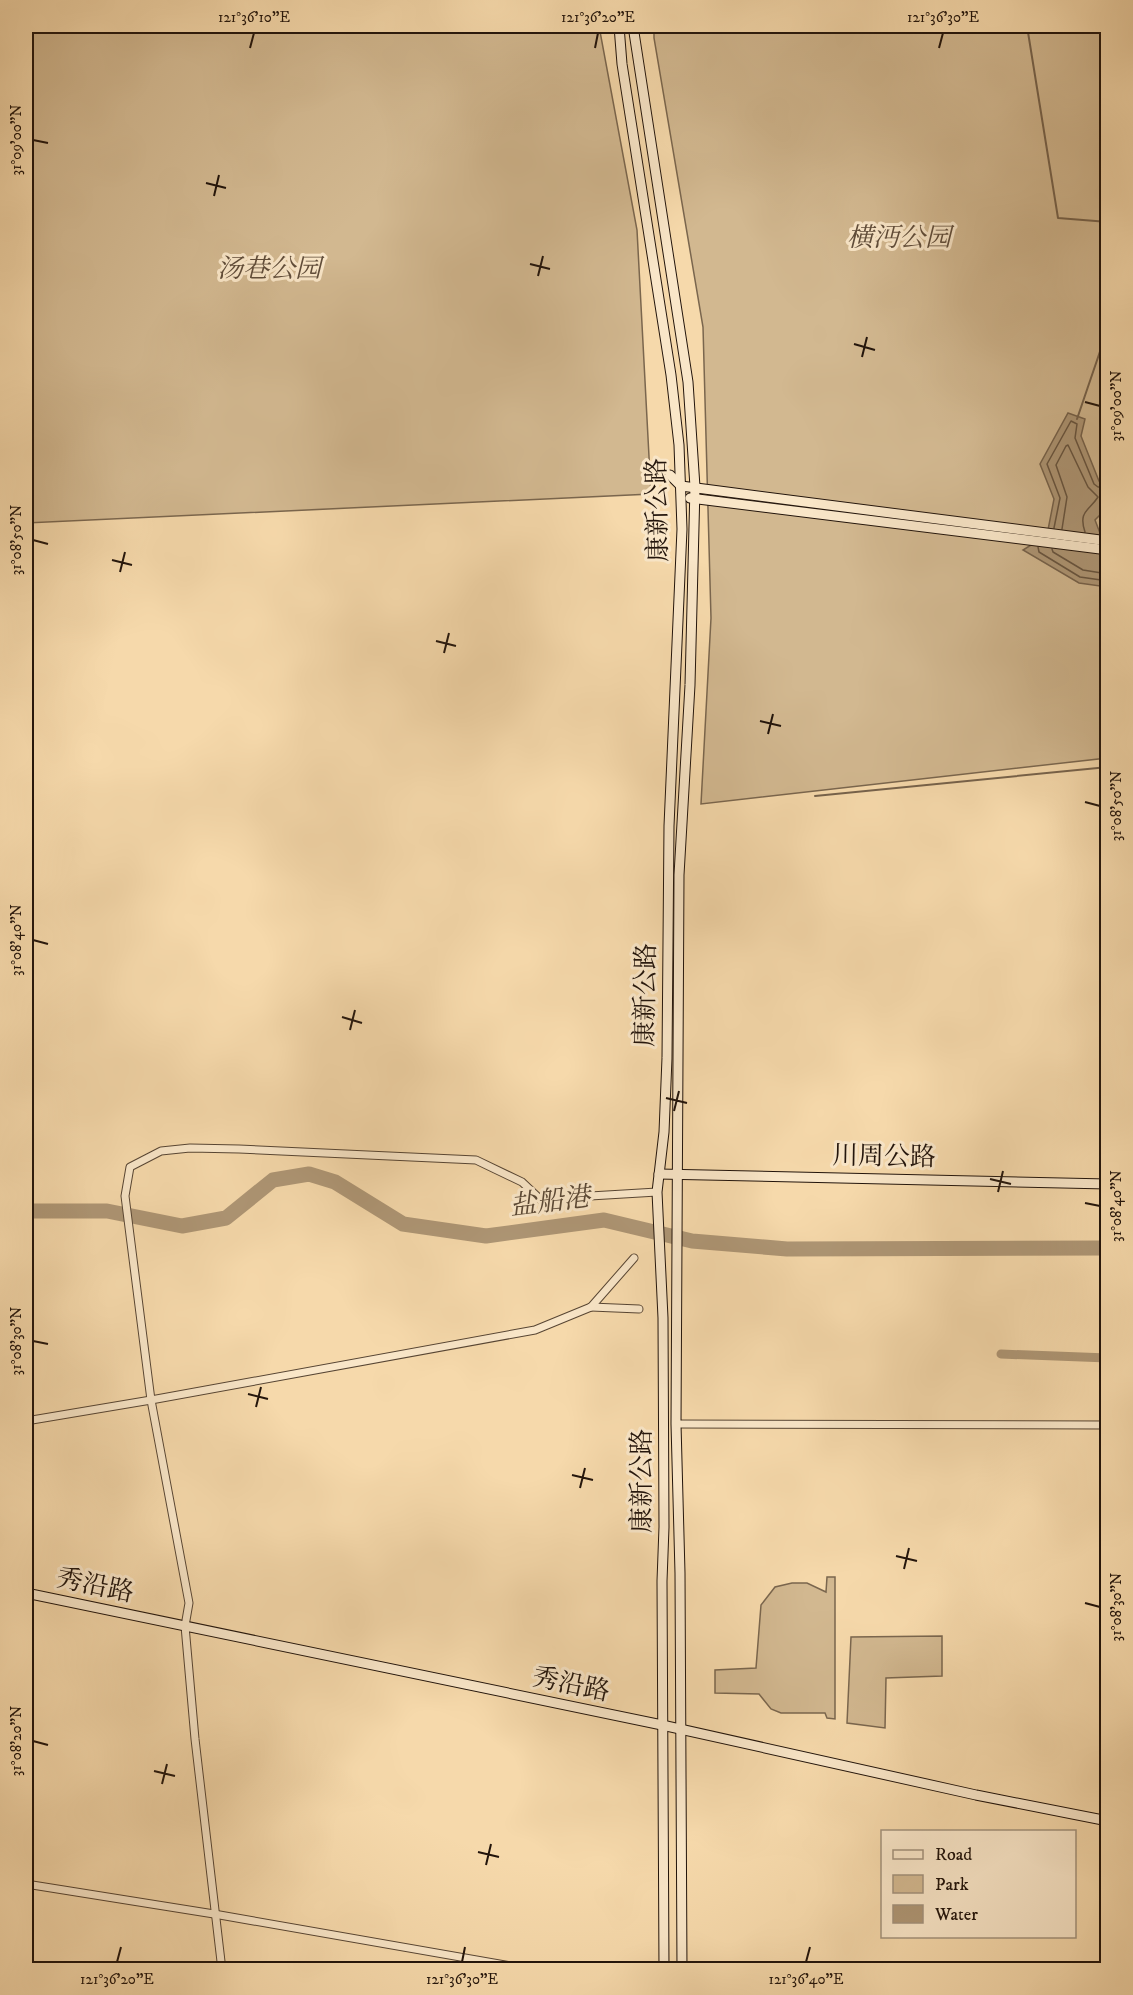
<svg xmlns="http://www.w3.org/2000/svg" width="1133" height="1995" font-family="'IM FELL DW Pica','Noto Serif SC',serif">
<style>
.green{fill:#d2b890;stroke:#7a664e;stroke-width:1.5}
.water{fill:#ae9675;stroke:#76624b;stroke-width:1.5}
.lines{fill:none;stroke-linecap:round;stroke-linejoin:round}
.shore{stroke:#685540;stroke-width:1.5}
.stream{stroke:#76624b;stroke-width:2}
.canal{stroke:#ae9675;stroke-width:9}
.river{stroke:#ae9675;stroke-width:15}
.street-casing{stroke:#574533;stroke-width:9}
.secondary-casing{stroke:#22140b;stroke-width:11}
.street{stroke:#f9e6c8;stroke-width:7}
.secondary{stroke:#f9e6c8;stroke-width:9}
.ticks{fill:none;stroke:#22140b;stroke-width:2}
.labels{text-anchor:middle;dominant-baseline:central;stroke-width:6;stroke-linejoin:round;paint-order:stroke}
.park-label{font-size:26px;font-style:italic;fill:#604d3a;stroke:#f9e6c8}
.street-label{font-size:26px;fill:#22140b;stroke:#f9e6c8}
.water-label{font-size:27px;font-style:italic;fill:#5a4835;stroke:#f9e6c8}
.neatline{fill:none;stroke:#22140b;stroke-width:2}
.ticks-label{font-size:15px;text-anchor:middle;fill:#22140b}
</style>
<rect width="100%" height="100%" fill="#f6d9ab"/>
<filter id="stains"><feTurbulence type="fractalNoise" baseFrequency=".00333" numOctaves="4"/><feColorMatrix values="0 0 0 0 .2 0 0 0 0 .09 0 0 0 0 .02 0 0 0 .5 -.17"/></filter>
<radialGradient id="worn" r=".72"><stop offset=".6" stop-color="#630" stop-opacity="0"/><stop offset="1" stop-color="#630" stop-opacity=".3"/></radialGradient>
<g class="green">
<polygon points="26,26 599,26 637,230 651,494 26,523"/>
<polygon points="654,26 1107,26 1107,758 701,804 711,618 703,327 654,38"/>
<polygon points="827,1577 835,1577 835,1719 827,1718 825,1713 781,1713 771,1709 759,1694 715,1693 715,1670 756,1668 761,1605 775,1587 792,1583 807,1583 826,1592"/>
<polygon points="942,1636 942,1676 886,1678 885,1728 847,1723 851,1637"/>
</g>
<polygon class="water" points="1068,413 1085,419 1081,436 1099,481 1107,482 1107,508 1095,520 1103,541 1107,543 1107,587 1079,583 1023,550 1047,535 1054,499 1040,464"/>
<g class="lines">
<g class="shore">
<polyline points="1054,528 1060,498 1047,464 1071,421 1077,424 1075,438 1094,484 1098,487 1108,487"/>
<path d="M1062,529l5,-32 -11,-32 10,-19 2,-1 20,42 10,10c-9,14 -20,14 -13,35"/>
<polyline points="1038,547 1039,552 1080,577 1108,581"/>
<polyline points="1052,549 1053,552 1083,570 1108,574"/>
</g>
<g class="stream">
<polyline points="1027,26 1058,218 1108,222"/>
<polyline points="1077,419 1108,328"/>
<polyline points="815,796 1108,767"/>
</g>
<polyline class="canal" points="1001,1354 1108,1358"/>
<polyline class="river" points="26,1211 107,1211 182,1226 226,1218 273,1180 309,1174 335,1182 403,1224 486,1236 604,1220 692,1241 787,1249 1108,1248"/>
<defs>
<g id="street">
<polyline points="591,1307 639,1309"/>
<polyline points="26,1421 151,1400 535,1330 591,1307 634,1258"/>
<polyline points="676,1424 1108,1425"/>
<polyline points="26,1884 214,1914 534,1970"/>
<polyline points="222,1970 195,1739 185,1626 189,1603 151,1400 125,1196 130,1167 161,1151 190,1148 239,1149 476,1160 522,1182 540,1199 657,1192"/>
</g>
<g id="secondary">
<polyline points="619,26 622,64 671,375 679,445 682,529 669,826 667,1058 664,1132 657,1192 663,1318 664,1527 662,1581 664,1970"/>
<polyline points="633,26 688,382 695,487 690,685 679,875 676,1424 680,1573 682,1970"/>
<polyline points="670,475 681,486 1108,541"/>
<polyline points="690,498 1108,550"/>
<polyline points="659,1174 1108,1184"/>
<polyline points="26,1593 662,1725 976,1795 1108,1821"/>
</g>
</defs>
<use href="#street" class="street-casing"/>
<use href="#secondary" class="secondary-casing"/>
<use href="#street" class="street"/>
<use href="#secondary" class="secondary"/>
</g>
<path class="ticks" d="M250,48l4,-15M595,48l3,-15M939,48l4,-15M33,140l15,3M206,183l20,5M214,196l5,-21M530,264l20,5M538,276l5,-20M854,344l21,6M862,357l5,-20M1085,402l15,4M33,540l15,4M112,560l20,5M120,572l5,-20M436,641l20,5M444,653l5,-20M760,721l21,5M768,734l5,-20M1085,802l15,4M33,940l15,4M342,1017l20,6M350,1030l5,-20M666,1098l21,5M674,1111l5,-20M990,1179l21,5M998,1192l5,-21M1085,1203l15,3M33,1341l15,3M248,1394l20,5M256,1407l5,-20M572,1475l21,5M580,1488l5,-20M896,1556l21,5M904,1569l5,-21M1085,1603l15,4M33,1741l15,4M154,1771l21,5M162,1784l5,-20M478,1852l21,5M486,1865l5,-21M117,1962l4,-15M462,1962l3,-15M806,1962l4,-15"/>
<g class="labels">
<g class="park-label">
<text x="899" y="238">横沔公园</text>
<text x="269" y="269">汤巷公园</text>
</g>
<g class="street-label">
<text transform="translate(658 510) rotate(-91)">康新公路</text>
<text transform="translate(646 995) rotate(-89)">康新公路</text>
<text transform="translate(884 1157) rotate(1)">川周公路</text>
<text transform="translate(642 1481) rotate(-90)">康新公路</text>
<text transform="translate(95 1586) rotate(12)">秀沿路</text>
<text transform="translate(571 1685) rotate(12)">秀沿路</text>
</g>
<g class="water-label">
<text transform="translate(550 1202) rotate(-7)">盐船港</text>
</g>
</g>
<rect width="1133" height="1995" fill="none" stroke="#f6d9ab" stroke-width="66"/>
<rect x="881" y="1830" width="195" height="108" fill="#f9e6c8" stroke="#a3927c" stroke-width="1.5"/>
<rect x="893" y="1850" width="30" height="9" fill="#f9e6c8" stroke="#a3927c" stroke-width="1.5"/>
<text x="935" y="1860" font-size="18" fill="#22140b">Road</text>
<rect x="893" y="1875" width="30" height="18" fill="#d2b890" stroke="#a3927c" stroke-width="1.5"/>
<text x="935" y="1890" font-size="18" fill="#22140b">Park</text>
<rect x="893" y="1905" width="30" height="18" fill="#ae9675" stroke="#a3927c" stroke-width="1.5"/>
<text x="935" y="1920" font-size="18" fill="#22140b">Water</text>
<rect x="33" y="33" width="1067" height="1929" class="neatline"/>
<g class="ticks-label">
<text x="254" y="22">121°36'10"E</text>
<text x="598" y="22">121°36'20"E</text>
<text x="943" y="22">121°36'30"E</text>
<text transform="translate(16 140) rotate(-90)" y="5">31°09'00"N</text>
<text transform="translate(1116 406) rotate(-90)" y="5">31°09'00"N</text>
<text transform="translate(16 540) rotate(-90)" y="5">31°08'50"N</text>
<text transform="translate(1116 806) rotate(-90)" y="5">31°08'50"N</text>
<text transform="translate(16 940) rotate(-90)" y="5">31°08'40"N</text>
<text transform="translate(1116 1206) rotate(-90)" y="5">31°08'40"N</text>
<text transform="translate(16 1341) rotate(-90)" y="5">31°08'30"N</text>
<text transform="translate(1116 1607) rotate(-90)" y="5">31°08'30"N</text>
<text transform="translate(16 1741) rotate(-90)" y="5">31°08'20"N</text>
<text x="117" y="1984">121°36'20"E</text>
<text x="462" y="1984">121°36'30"E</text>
<text x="806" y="1984">121°36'40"E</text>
</g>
<rect width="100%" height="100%" filter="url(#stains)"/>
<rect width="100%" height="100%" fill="url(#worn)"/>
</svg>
